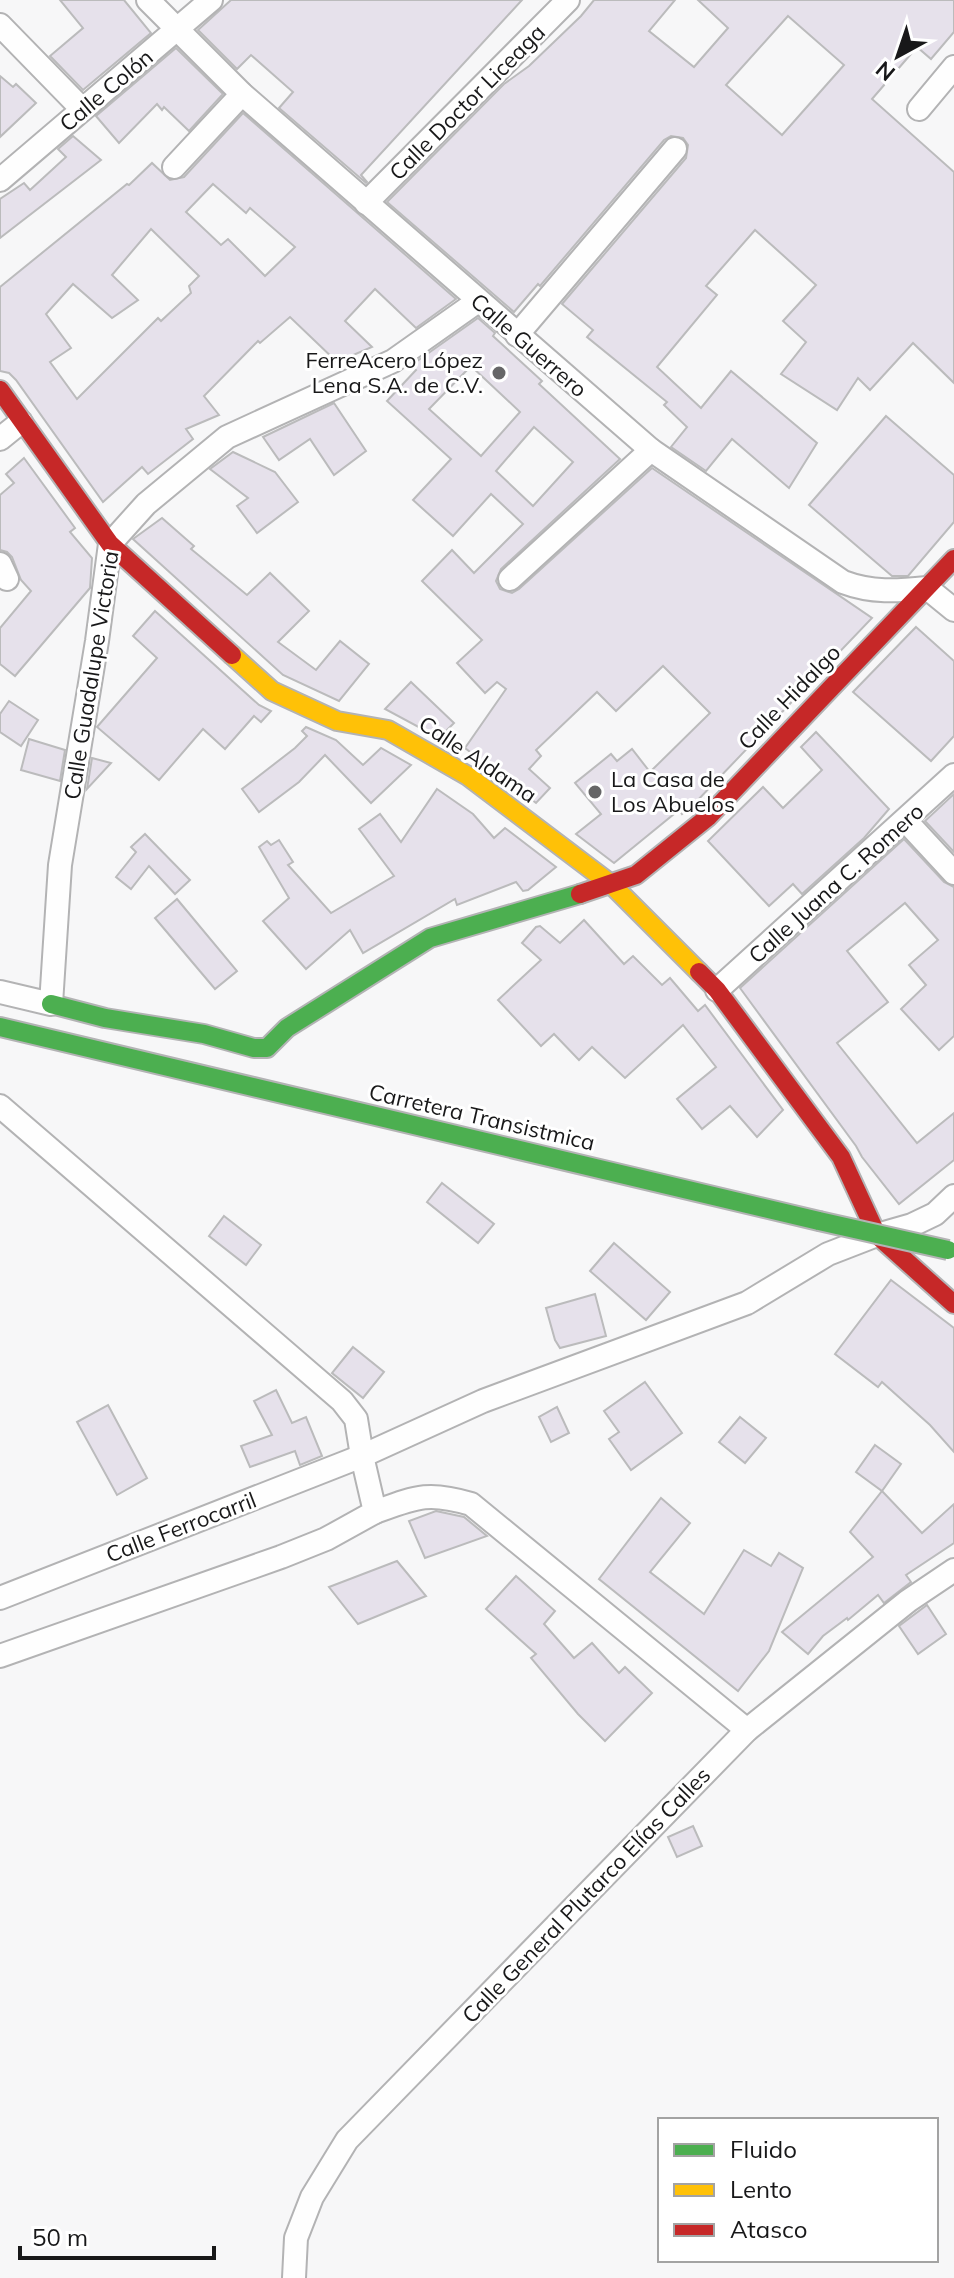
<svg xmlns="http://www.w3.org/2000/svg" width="954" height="2278" font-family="Mulish,sans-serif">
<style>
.building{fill:#e6e1eb;stroke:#bbbbbc;stroke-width:2;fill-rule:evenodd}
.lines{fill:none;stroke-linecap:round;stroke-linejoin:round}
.street-casing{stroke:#b3b3b4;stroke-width:26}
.fast-casing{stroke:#b3b3b4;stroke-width:22}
.slow-casing{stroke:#b3b3b4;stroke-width:22}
.jam-casing{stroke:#b3b3b4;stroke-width:22}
.street{stroke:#fefefe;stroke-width:22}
.fast{stroke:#4caf50;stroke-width:18}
.slow{stroke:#ffc107;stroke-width:18}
.jam{stroke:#c62828;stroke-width:18}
.fast-bridge-casing{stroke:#b3b3b4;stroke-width:22;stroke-linecap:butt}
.fast-bridge{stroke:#4caf50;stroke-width:18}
.poi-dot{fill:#666667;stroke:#fff;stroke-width:3}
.labels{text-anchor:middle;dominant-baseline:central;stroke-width:6;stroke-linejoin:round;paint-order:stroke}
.street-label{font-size:22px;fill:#181819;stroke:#fff}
.poi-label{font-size:22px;fill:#181819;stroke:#fff;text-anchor:end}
</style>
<rect width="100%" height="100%" fill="#f7f7f8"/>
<g class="building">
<polygon points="60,0 124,0 151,33 83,90 50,56 83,28"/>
<polygon points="231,0 522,0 361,175 367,182 366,183 279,108 293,92 251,55 237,69 198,30"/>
<path d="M594,0h81l-26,31 45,36 34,-39 -30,-28h256v32l-23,27 -14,-12 -45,52 82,73v211l-41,-40 -43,47 -12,-12 -21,32 -56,-36 25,-32 -23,-21 33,-36 -61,-55 -49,56 11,9 -60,72 44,41 30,-37 86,72 -28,45 -57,-49 -26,32 -35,-24 16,-20 -23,-22 3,-3 -80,-65 6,-7 -31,-26 124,-146 2,-13 -5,-7 -12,-2 -7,4 -124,146 -2,-2 -24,28 -127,-110 117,-118 25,-18 52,-50zM788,16l56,49 -62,70 -56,-50z"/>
<polygon points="176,48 223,94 189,131 164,107 162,110 157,104 119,143 96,116"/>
<polygon points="0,76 13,87 16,84 36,103 0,137"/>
<path d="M243,113l213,186 -40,29 -41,-39 -30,32 27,26 -35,15 -47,-45 -30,26 -2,-2 -54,55 15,19 -33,14 7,10 -45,35 -6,-7 -39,35 -87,-122 -7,-7 -9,-2v-84l127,-103 2,1 23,-22 18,17 14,-3zM213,184l33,29 4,-5 45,39 -30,29 -37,-37 -7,6 -35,-33zM151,229l48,47 -10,10 2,7 -30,28 -3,-3 -81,81 -27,-37 21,-14 -25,-34 27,-30 39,34 26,-18 -26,-25z"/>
<polygon points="73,136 101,160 0,238 0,199 24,183 30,190 66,157 58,149"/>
<path d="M478,318l17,15 -2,3 49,45 -3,3 81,75 -119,110 -5,12 4,8 12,4 7,-4 133,-121 220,150 -177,185 -13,11 -3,-4 -65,53 -38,-29 25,-20 -26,-31 36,-29 6,7 15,-12 18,23 60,-59 -47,-47 -47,45 -19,-19 -61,58 5,6 -12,13 21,19 -14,15 -71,-55 41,-59 -9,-7 -12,11 -28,-30 25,-23 -60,-59 30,-31 22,23 49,-49 -32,-30 -38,42 -40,-36 38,-41 -64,-58 29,-31 -5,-4 2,-2zM471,366l49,46 -39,44 -52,-47zM534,427l39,35 -40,44 -37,-35z"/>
<polygon points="334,403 366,451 334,475 310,439 279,460 263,437"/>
<polygon points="886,416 954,475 954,522 908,576 892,576 809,505"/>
<polygon points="233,452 275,472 298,502 257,533 237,506 248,498 210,469"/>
<polygon points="24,458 75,528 70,532 92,558 90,588 15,676 0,664 0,628 31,591 21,580 12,557 7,552 0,550 0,495 14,483 6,474"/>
<polygon points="162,518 194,546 191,549 247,595 270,573 309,611 278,642 316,670 340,641 369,664 339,701 283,675 133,539"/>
<polygon points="155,611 259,705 271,711 261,722 254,716 225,749 203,729 159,780 97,727 157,658 133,636"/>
<polygon points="916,627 954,661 954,736 931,761 853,692"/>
<polygon points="411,682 454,723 439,738 385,709"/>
<polygon points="9,701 38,720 21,746 0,732 0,714"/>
<polygon points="306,727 336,740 363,765 381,748 411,765 371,803 325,755 299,782 259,812 242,789 295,748 307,736 302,731"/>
<polygon points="816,732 889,809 864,838 802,894 793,884 769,906 708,841 763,787 783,808 822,770 801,747"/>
<polygon points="29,739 65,750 60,781 21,770"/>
<polygon points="92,758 111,763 87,789"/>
<polygon points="437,789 473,814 494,838 505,828 556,867 528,890 523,891 516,882 457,905 455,899 363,953 350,930 306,969 263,921 289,898 259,847 267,841 271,845 279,840 293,862 288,865 331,913 394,876 359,829 380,814 401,842"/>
<polygon points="954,794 954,852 925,821"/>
<polygon points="145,834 190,880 175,894 149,866 131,889 116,877 136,852 131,847"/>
<polygon points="904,839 944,882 954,887 954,1036 939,1050 901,1009 926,985 909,965 938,940 905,903 847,951 888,1002 837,1043 917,1143 954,1113 954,1160 899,1204 862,1157 856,1146 740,988"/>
<polygon points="177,899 237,971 215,989 155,918"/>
<polygon points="584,920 624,964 633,956 662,985 670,978 698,1011 705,1005 783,1110 757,1137 730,1106 702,1129 677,1099 716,1067 683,1025 625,1078 592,1047 579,1060 554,1034 541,1046 498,1000 541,960 522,943 536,927 540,926 560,943"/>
<polygon points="442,1183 494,1224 478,1243 427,1202"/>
<polygon points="224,1216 261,1245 246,1265 209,1236"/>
<polygon points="614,1243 670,1292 646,1320 590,1271"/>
<polygon points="891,1280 954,1328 954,1452 930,1425 882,1382 878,1387 835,1354"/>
<polygon points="595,1294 606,1336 560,1348 555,1340 546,1308"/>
<polygon points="353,1347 384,1372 363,1398 332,1373"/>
<polygon points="645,1382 682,1433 631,1470 609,1439 619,1432 604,1411"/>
<polygon points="276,1390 292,1423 306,1417 322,1456 300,1465 295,1451 250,1467 241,1446 272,1435 254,1401"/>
<polygon points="108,1405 147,1478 117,1495 77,1422"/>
<polygon points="557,1407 569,1433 551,1442 539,1417"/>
<polygon points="740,1417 766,1438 745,1463 719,1442"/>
<polygon points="875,1445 901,1464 882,1491 856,1472"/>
<polygon points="882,1491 922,1533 954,1504 954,1543 906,1575 911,1582 884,1603 878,1595 848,1620 847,1618 823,1636 808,1654 782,1632 873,1557 850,1532"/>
<polygon points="661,1498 690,1523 650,1572 704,1614 744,1550 771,1566 779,1553 803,1568 769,1651 738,1691 599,1579"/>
<polygon points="436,1511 464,1517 487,1536 425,1558 409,1521"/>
<polygon points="397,1561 426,1596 358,1624 329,1587"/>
<polygon points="516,1576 555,1611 544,1624 574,1658 592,1643 619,1673 625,1667 652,1693 605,1741 578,1714 531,1658 536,1654 486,1609"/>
<polygon points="927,1605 946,1634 918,1654 899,1626"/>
<polygon points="693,1826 702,1846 677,1857 668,1837"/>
</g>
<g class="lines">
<defs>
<g id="street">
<path d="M148,0l94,94 409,356 192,132c29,11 54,9 84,6l27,22"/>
<polyline points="0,25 82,109"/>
<polyline points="919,109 954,67"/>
<polyline points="174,167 242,94"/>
<polyline points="0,180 211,0"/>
<polyline points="366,203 568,0"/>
<polyline points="517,335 675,149"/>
<polyline points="0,439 21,422"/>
<polyline points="0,564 7,579"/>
<polyline points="510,579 651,450"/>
<polyline points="906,821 954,873"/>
<polyline points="717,990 954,775"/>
<polyline points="0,992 51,1004 60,865 97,641 110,544 146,504 227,437 393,361 478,301"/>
<polyline points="0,1106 342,1401 356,1419 362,1456 375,1512 326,1539 281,1557 0,1656"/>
<path d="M375,1512c41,-15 53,-21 96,-8l276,226"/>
<polyline points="0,1598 362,1456 483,1401 747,1303 828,1254 877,1235 912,1225 935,1214 954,1196"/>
<polyline points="294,2278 296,2238 312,2197 347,2140 747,1730 908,1601 954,1570"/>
</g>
<g id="fast">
<polyline points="51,1004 105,1018 204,1034 254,1048 267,1048 287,1028 430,938 580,894"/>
<polyline points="0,1027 819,1221"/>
</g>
<polyline id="slow" points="232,655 272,691 337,721 388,730 468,776 612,885 699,972"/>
<g id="jam">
<polyline points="0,390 110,544 232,655"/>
<polyline points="580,894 636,875 708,817 954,559"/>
<polyline points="699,972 717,990 841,1157 877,1235 954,1304"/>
</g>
</defs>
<use href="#street" class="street-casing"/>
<use href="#fast" class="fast-casing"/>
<use href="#slow" class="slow-casing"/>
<use href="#jam" class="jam-casing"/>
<use href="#street" class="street"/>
<use href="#fast" class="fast"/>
<use href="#slow" class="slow"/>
<use href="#jam" class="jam"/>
<defs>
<polyline id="fast-bridge" points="819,1221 948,1250"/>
</defs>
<use href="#fast-bridge" class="fast-bridge-casing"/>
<use href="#fast-bridge" class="fast-bridge"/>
</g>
<g class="poi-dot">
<circle cx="499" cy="373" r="8"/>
<circle cx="595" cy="792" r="8"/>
</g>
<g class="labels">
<g class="street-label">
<text transform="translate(106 90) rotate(-40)">Calle Colón</text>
<text transform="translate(467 102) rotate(-45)">Calle Doctor Liceaga</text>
<text transform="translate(529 345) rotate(41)">Calle Guerrero</text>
<text transform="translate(91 675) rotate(-81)">Calle Guadalupe Victoria</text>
<text transform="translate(789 697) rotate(-46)">Calle Hidalgo</text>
<text transform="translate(478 759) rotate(34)">Calle Aldama</text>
<text transform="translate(836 883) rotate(-42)">Calle Juana C. Romero</text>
<text transform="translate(482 1117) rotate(13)">Carretera Transistmica</text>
<text transform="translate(181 1527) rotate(-21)">Calle Ferrocarril</text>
<text transform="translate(586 1895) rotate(-46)">Calle General Plutarco Elías Calles</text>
</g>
<g class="poi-label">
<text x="483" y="360">FerreAcero López<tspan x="483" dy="25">Lena S.A. de C.V.</tspan></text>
<text x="611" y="779" text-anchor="start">La Casa de<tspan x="611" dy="25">Los Abuelos</tspan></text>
</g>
</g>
<rect x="658" y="2118" width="280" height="144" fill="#ffffff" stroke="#a3a3a3" stroke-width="2"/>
<rect x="674" y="2144" width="40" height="12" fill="#4caf50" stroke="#a3a3a3" stroke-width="2"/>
<text x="730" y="2158" font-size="24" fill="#181819">Fluido</text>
<rect x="674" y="2184" width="40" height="12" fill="#ffc107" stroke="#a3a3a3" stroke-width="2"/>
<text x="730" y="2198" font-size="24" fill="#181819">Lento</text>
<rect x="674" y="2224" width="40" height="12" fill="#c62828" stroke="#a3a3a3" stroke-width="2"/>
<text x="730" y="2238" font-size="24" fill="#181819">Atasco</text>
<g transform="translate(898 56) rotate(220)" stroke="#ffffff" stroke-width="6" paint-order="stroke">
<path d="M0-6L14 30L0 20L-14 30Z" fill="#181819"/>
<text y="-12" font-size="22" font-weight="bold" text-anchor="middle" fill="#181819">N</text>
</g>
<path d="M20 2246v12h194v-12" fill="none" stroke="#181819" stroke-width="4"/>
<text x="32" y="2246" font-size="24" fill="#181819" stroke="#ffffff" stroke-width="6" paint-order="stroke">50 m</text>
</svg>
